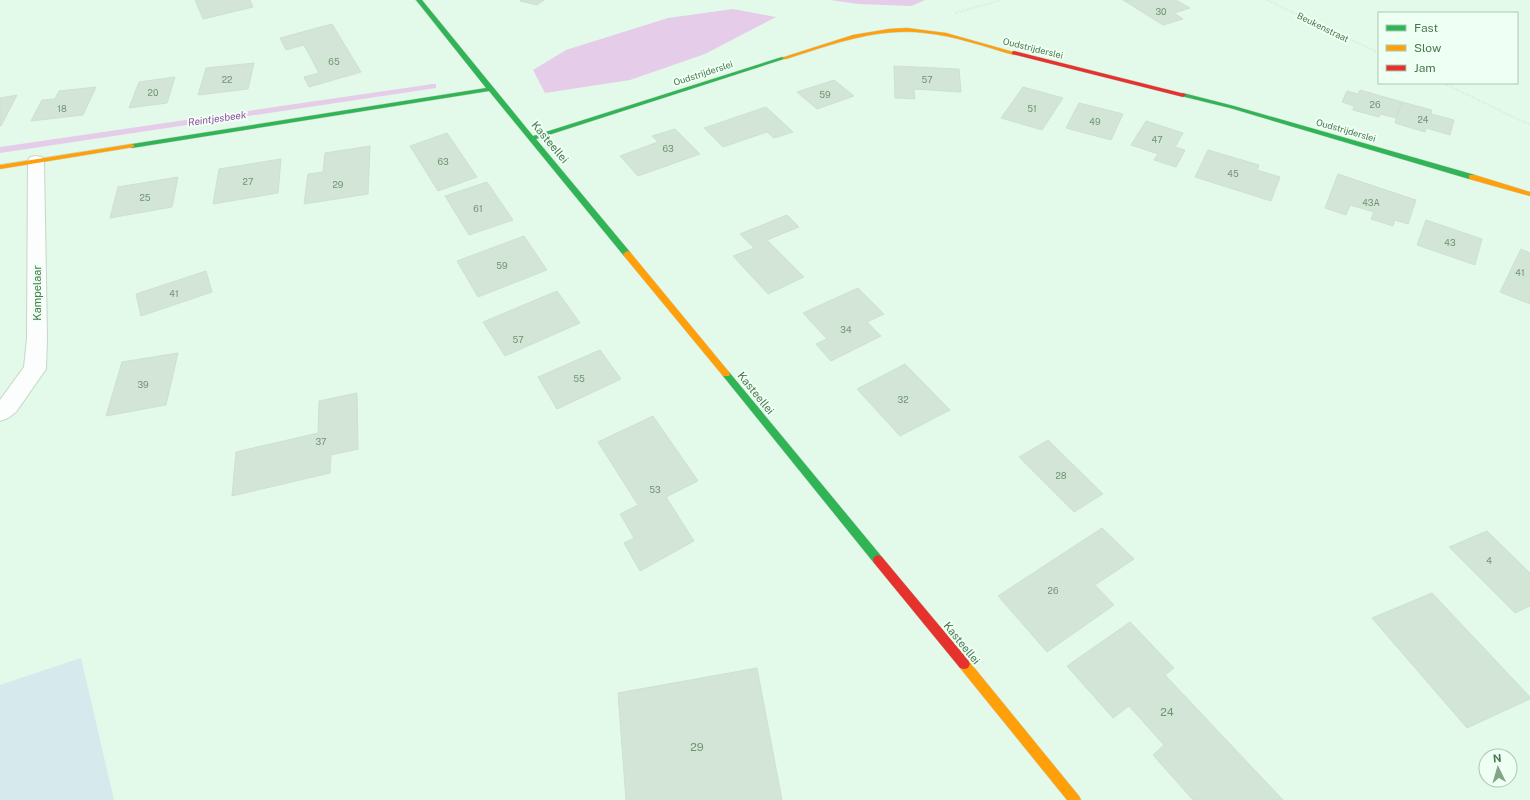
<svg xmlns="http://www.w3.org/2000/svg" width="1530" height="800" font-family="'Public Sans',sans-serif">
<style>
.residential{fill:#e3f9e9;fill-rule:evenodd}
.green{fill:#d6eaee}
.water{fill:#e5cdea}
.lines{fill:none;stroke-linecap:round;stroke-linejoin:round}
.stream{fill:#e5cdea;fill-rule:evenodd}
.building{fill:#d3e5d6;stroke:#cee1d1}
.street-casing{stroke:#c7d6c9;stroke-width:2}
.fast-casing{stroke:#c8d8cb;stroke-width:1}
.slow-casing{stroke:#c8d8cb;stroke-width:1}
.jam-casing{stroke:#c8d8cb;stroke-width:1}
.path{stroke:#cbdacd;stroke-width:2;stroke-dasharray:0.5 2;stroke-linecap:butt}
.street{fill:#fcfefd;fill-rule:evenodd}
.fast{fill:#30b455;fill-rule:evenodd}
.slow{fill:#ff9f0a;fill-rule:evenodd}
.jam{fill:#e5322d;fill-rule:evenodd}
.labels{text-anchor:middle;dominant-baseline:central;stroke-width:4;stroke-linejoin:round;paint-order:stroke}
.number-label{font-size:9px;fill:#6e9572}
.far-street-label{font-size:9px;fill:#4a784e;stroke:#eefff4}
.far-water-label{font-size:10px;font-style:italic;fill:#994ba2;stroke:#eefff4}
.street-label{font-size:11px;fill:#4a784e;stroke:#eefff4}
.near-number-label{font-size:11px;fill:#6e9572}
</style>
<rect width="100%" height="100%" fill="#ecf8f0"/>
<path class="residential" d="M0,0h1530v800h-1530zM1379,13h138v70h-138zM1486,756h24v24h-24z"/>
<polygon class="green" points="81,658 114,800 0,800 0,685"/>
<g class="water">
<polygon points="830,0 925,0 911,6 858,4"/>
<polygon points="733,9 776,17 705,54 630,80 545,93 533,70 566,50 668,18"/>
</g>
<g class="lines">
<polygon class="stream" points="433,84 436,84 436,88 0,153 0,147"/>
</g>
<g class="building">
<polygon points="195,0 250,0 253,7 203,19"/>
<polygon points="522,0 544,0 537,5 520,1"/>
<polygon points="1123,0 1176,0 1190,8 1174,13 1183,19 1163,25"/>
<polygon points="332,24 361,72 309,87 304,77 319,73 304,45 286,50 280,38"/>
<polygon points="254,63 248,89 198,95 206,68"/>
<polygon points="894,66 959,69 961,92 914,89 915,99 895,98"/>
<polygon points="175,77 167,103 129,108 139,82"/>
<polygon points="834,80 854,96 817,109 797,92"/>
<polygon points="96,87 83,115 31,121 42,100 55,99 59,91"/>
<polygon points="1023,87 1063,98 1042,130 1001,118"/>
<polygon points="1360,90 1402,102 1396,118 1380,114 1379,117 1353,110 1354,106 1342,102 1347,91 1358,94"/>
<polygon points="17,95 1,126 0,126 0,98"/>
<polygon points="1402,102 1432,110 1431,114 1454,120 1450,135 1426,128 1425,132 1395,123"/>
<polygon points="1079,103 1123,114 1111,140 1066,128"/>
<polygon points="766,107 793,132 774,138 767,132 723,147 704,128"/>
<polygon points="1146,121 1183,133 1175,147 1185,150 1176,167 1154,160 1158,154 1131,145"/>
<polygon points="675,129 700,154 638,176 620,156 658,142 652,136"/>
<polygon points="447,133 477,177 438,191 410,146"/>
<polygon points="370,146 368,194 304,204 308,174 323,172 325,153"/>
<polygon points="1208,150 1259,165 1257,170 1280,177 1271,201 1195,177"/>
<polygon points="281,159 278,193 213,204 219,169"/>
<polygon points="1338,174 1416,200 1408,224 1395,220 1393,226 1371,219 1374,212 1350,205 1346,215 1325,208"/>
<polygon points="178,177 172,207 110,218 118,187"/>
<polygon points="487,182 513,220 469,235 445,196"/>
<polygon points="787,215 799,227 767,240 804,277 768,294 733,256 754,248 740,234"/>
<polygon points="1426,220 1482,239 1475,265 1417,245"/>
<polygon points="524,236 547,270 478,297 457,261"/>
<polygon points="1521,249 1530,253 1530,304 1500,292"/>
<polygon points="206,271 212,292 141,316 136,294"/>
<polygon points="858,288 884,314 867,322 881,336 831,361 816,344 827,339 803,313"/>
<polygon points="557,291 580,323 505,356 483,322"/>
<polygon points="600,350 621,379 557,409 538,377"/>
<polygon points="178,353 166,405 106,416 122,362"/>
<polygon points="905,364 950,410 900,436 857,389"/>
<polygon points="357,393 358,449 331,455 330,473 232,496 236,452 318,433 319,401"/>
<polygon points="653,416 698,481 666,497 694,541 640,571 624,543 634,538 620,514 638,505 598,442"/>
<polygon points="1048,440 1103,494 1074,512 1019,457"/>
<polygon points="1102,528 1134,559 1095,585 1114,605 1047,652 998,596"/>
<polygon points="1487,531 1530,573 1530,606 1515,613 1449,547"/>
<polygon points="1432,593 1530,697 1530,699 1467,728 1372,618"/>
<polygon points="1130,622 1174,668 1165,675 1283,800 1193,800 1153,755 1164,745 1129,706 1113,718 1067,666"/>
<polygon points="757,668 782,800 626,800 618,693"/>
</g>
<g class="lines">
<defs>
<polygon id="street" points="36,156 42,157 44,161 47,338 46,369 16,412 8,418 0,421 0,400 24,367 27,338 28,161 30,157"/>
<g id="fast">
<polygon points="416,0 422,0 533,136 782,57 787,58 536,139 630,252 631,254 627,257 624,256 489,91 132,148 129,146 132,144 486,88"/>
<polygon points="1183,93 1234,106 1475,175 1476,177 1475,179 1469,179 1230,108 1181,96 1180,95"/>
<polygon points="726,371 729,372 882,557 883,560 882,563 878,565 874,563 723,376 722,374"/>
</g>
<g id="slow">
<path d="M907,28l39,5 71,20 -3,2c-29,-8 -58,-19 -89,-22 -48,-6 -94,12 -139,26l-5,-1 72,-23 36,-6z"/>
<polygon points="132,144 134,145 134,147 0,169 0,165"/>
<polygon points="1469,175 1475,175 1530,192 1530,196 1469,179"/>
<polygon points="627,251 630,252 729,372 730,374 729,376 723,376 624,256 623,254"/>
<polygon points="964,659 968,660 1079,796 1081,800 1067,800 960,668 958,664 960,660"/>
</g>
<g id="jam">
<polygon points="1014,51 1185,94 1186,95 1183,97 1012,54 1012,52"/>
<polygon points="878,555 882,557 968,660 970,664 968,668 964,669 960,668 874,563 873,560 874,557"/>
</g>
</defs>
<use href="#street" class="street-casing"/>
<use href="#fast" class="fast-casing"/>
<use href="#slow" class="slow-casing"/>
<use href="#jam" class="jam-casing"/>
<g class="path">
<polyline points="1267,0 1379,53"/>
<polyline points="955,13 1001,0"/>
<polyline points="1443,83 1530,125"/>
</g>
<use href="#street" class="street"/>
<use href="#fast" class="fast"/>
<use href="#slow" class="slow"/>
<use href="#jam" class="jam"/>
</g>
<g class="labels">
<g class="number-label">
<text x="1161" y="11">30</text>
<text x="334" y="61">65</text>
<text x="227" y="79">22</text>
<text x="927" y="79">57</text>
<text x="153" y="92">20</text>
<text x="825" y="94">59</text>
<text x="1375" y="104">26</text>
<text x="62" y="108">18</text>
<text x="1032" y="108">51</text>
<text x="1423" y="119">24</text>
<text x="1095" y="121">49</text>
<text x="1157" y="139">47</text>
<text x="668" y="148">63</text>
<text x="443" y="161">63</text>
<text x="1233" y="173">45</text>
<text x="248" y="181">27</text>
<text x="338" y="184">29</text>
<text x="145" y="197">25</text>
<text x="1371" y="202">43A</text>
<text x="478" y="208">61</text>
<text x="1450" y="242">43</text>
<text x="502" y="265">59</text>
<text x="1520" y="272">41</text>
<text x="174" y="293">41</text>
<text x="846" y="329">34</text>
<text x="518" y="339">57</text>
<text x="579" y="378">55</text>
<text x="143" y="384">39</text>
<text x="903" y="399">32</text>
<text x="321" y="441">37</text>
<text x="1061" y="475">28</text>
<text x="655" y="489">53</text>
<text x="1489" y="560">4</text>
<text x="1053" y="590">26</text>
</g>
<g class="far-street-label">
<text transform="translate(1323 27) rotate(26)">Beukenstraat</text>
<text transform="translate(1033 48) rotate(14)">Oudstrijderslei</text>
<text transform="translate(703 73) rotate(-18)">Oudstrijderslei</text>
<text transform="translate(1346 130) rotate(16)">Oudstrijderslei</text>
</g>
<g class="far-water-label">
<text transform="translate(217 118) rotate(-8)">Reintjesbeek</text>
</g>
<g class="street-label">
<text transform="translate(550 142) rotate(50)">Kasteellei</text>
<text transform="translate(37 293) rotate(-90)">Kampelaar</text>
<text transform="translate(756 393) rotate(51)">Kasteellei</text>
<text transform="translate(962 643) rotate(51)">Kasteellei</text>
</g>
<g class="near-number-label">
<text x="1167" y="712">24</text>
<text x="697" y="747">29</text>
</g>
</g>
<rect x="1378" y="12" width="140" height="72" fill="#eefff4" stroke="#acc9b2"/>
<rect x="1386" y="25" width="20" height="6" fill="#30b455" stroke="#acc9b2"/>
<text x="1414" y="32" font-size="12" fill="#4a784e">Fast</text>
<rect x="1386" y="45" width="20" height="6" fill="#ff9f0a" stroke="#acc9b2"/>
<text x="1414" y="52" font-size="12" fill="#4a784e">Slow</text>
<rect x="1386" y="65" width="20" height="6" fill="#e5322d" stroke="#acc9b2"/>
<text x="1414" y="72" font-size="12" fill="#4a784e">Jam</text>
<g transform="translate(1498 768) rotate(355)"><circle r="19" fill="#eefff4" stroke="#acc9b2"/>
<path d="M0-3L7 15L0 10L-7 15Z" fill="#83a587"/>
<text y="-6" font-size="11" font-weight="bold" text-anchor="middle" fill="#4a784e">N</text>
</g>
</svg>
